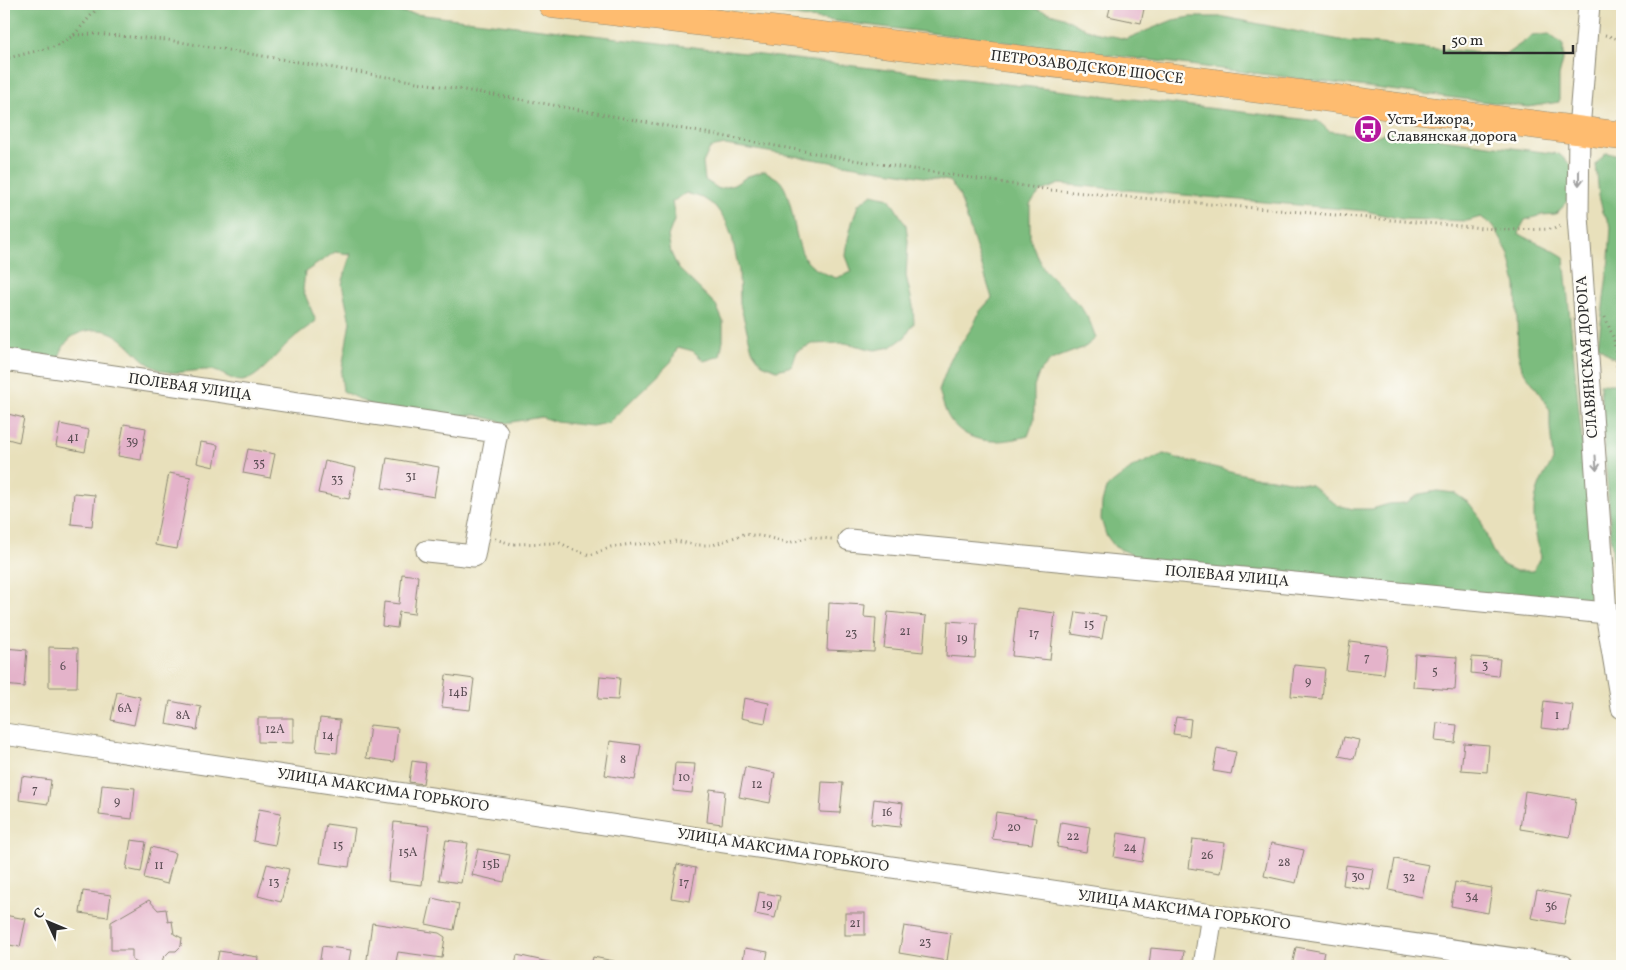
<svg xmlns="http://www.w3.org/2000/svg" width="1626" height="970" font-family="Vollkorn,serif">
<style>
.forest{fill:#7cbc7e;stroke:#547454}
.building{fill:#e4b3ca}
.lines{fill:none;stroke-linecap:round;stroke-linejoin:round}
.minor-casing{stroke:#8a8673;stroke-width:23}
.major-casing{stroke:#8a8673;stroke-width:29}
.path{stroke:#8a8673;stroke-width:3;stroke-dasharray:1 4;stroke-linecap:butt}
.minor{stroke:#fff;stroke-width:21}
.major{stroke:#febc70;stroke-width:28}
.oneway{stroke:#a0a0a0}
.labels{text-anchor:middle;dominant-baseline:central;stroke-width:5;stroke-linejoin:round;paint-order:stroke}
.number-label{font-size:12px;fill:#594d53}
.street-label{font-size:15px;fill:#2b2b2b;stroke:#fdfcf7}
.poi-label{font-size:15px;fill:#2b2b2b;stroke:#fdfcf7;text-anchor:start}
</style>
<rect width="100%" height="100%" fill="#fdfcf7"/>
<filter id="ink" filterUnits="userSpaceOnUse"><feTurbulence type="fractalNoise" baseFrequency=".02" numOctaves="2"/><feDisplacementMap in="SourceGraphic" scale="10" xChannelSelector="R" yChannelSelector="G"/><feConvolveMatrix kernelMatrix="1 2 1 2 8 2 1 2 1" color-interpolation-filters="sRGB"/></filter>
<filter id="wash" filterUnits="userSpaceOnUse"><feTurbulence type="fractalNoise" baseFrequency=".0096" numOctaves="4" result="noise"/><feDisplacementMap in="SourceGraphic" scale="20" xChannelSelector="R" yChannelSelector="G"/><feGaussianBlur stdDeviation="1.12" result="paint"/><feColorMatrix in="noise" values="0 0 0 0 0 0 0 0 0 0 0 0 0 0 0 0 0 1.4 0 .05"/><feComposite in="paint" operator="in"/></filter>
<g filter="url(#wash)">
<rect width="100%" height="100%" fill="#e8e0bb"/>
<g class="forest">
<path d="M4,4h327l987,117 11,10 45,6 12,-5 173,22 12,11 -1,34 -14,15 -15,1 -16,5 -7,13c15,9 31,14 46,24l32,329 -9,16 -441,-37 -17,-12 -14,-6 -9,-12 -5,-16 1,-16 4,-15 27,-21 31,-13 16,5 79,19 19,1 33,6 26,20 16,4h19l17,-5 16,-1 15,-9 17,-3 17,2 15,10 10,13 13,34 9,14 15,7h17l8,-14c-10,-38 -12,-62 12,-96l-3,-34v-16l-8,-15 -20,-27 -4,-16 -2,-68 -7,-31 -15,-27 -13,-10 -14,4 -65,-2 -36,-8 -307,-27 -19,8 -10,12v34l6,16 8,15 37,38 9,15 6,16 -11,9 -34,13 -12,13 -5,14v33l-6,16c-26,7 -57,10 -76,-14 -7,-8 -10,-22 -13,-32l12,-32 22,-32 7,-15 12,-13 -33,-104 -10,-13 -224,-36 -15,3 -7,15 2,17 14,9 15,-4 14,-9 17,-5c4,3 9,5 13,8 16,13 14,61 28,81 6,9 20,14 30,18l16,-6 -6,-16 2,-17 4,-16 6,-18 14,-11 17,4 17,27 2,16 -2,35 7,30 1,17 -9,14 -14,10 -16,3 -30,-7 -33,1 -15,7 -5,15 -15,4 -15,-6 -10,-14 -12,-46 -1,-33 -7,-34 -6,-16 -11,-15 -12,-8 -17,-5 -14,9 3,16 -7,18 3,17 7,15 38,37 7,16v19l-3,16 -16,5 -11,-10 -15,-4 -7,15 -63,61 -16,3 -36,-4 -15,-5 -35,6 -30,-8 -80,2 -53,-26 -2,-17 9,-52 -8,-38 9,-30 -16,-2 -30,20 -2,18 13,31c-9,7 -19,13 -27,21 -12,11 -30,37 -47,39 -11,0 -21,-10 -32,-11 -16,-1 -34,6 -50,0 -29,-11 -36,-47 -74,-39 -19,5 -22,13 -29,31l-53,-7z"/>
<polygon points="697,4 1021,4 1063,17 1077,25 1094,32 1126,39 1173,20 1190,17 1224,17 1345,41 1505,55 1532,36 1549,34 1563,45 1563,60 1559,76 1559,102 1528,107"/>
<polygon points="1606,153 1622,155 1622,358 1612,357 1598,346 1609,259 1611,226 1603,212 1599,196 1596,164"/>
<polygon points="1600,384 1615,384 1622,392 1622,688"/>
</g>
<g id="blocks">
<g class="building">
<polygon points="1111,4 1145,4 1141,23 1108,16"/>
<polygon points="4,413 24,418 19,442 4,438"/>
<polygon points="60,424 89,430 85,452 56,446"/>
<polygon points="124,424 146,428 141,460 118,456"/>
<polygon points="201,442 218,445 214,467 197,463"/>
<polygon points="248,449 275,454 270,478 243,473"/>
<polygon points="387,458 439,467 434,497 382,488"/>
<polygon points="325,461 356,468 349,499 318,493"/>
<polygon points="169,473 191,477 177,549 155,545"/>
<polygon points="74,493 95,495 92,526 71,524"/>
<polygon points="402,574 418,576 414,614 399,612 397,628 382,626 384,602 399,604"/>
<polygon points="829,603 865,605 864,617 876,618 874,652 827,650"/>
<polygon points="1017,608 1055,613 1050,660 1012,656"/>
<polygon points="888,612 926,616 923,652 884,648"/>
<polygon points="1076,612 1106,616 1102,639 1072,634"/>
<polygon points="948,621 977,623 975,658 946,656"/>
<polygon points="1350,641 1388,646 1384,674 1346,670"/>
<polygon points="49,647 78,648 77,687 49,687"/>
<polygon points="4,648 27,650 24,687 4,685"/>
<polygon points="1415,654 1457,657 1455,690 1413,687"/>
<polygon points="1472,657 1500,659 1498,676 1471,673"/>
<polygon points="1294,665 1325,668 1322,699 1291,696"/>
<polygon points="446,675 474,679 470,710 442,707"/>
<polygon points="600,676 620,678 618,700 598,699"/>
<polygon points="117,692 140,697 134,725 111,720"/>
<polygon points="744,698 769,703 765,723 741,718"/>
<polygon points="170,701 201,707 197,730 166,724"/>
<polygon points="1544,701 1573,705 1570,731 1541,728"/>
<polygon points="1176,717 1191,719 1189,736 1173,734"/>
<polygon points="258,718 293,718 293,743 258,742"/>
<polygon points="320,718 340,720 337,753 316,751"/>
<polygon points="1437,723 1457,725 1455,743 1435,741"/>
<polygon points="370,725 398,728 394,762 366,758"/>
<polygon points="1344,737 1359,740 1354,759 1339,756"/>
<polygon points="610,741 641,745 635,780 605,775"/>
<polygon points="1464,743 1489,745 1487,772 1461,770"/>
<polygon points="1217,748 1236,752 1231,774 1213,771"/>
<polygon points="412,761 426,763 423,784 409,782"/>
<polygon points="675,763 695,764 692,793 673,791"/>
<polygon points="745,767 775,773 770,803 739,797"/>
<polygon points="22,776 51,780 48,804 19,800"/>
<polygon points="822,782 843,783 840,813 820,812"/>
<polygon points="102,785 135,788 132,819 99,815"/>
<polygon points="710,789 725,791 722,824 707,822"/>
<polygon points="1525,791 1576,799 1570,837 1520,829"/>
<polygon points="874,799 903,803 900,827 871,824"/>
<polygon points="259,809 281,813 275,845 253,841"/>
<polygon points="996,812 1036,818 1032,844 992,839"/>
<polygon points="394,822 429,826 422,885 388,881"/>
<polygon points="1061,822 1090,827 1086,852 1057,847"/>
<polygon points="326,824 355,828 349,867 320,863"/>
<polygon points="1118,833 1146,838 1142,862 1114,857"/>
<polygon points="1193,839 1225,843 1220,873 1189,868"/>
<polygon points="131,840 146,842 141,872 126,869"/>
<polygon points="446,840 468,843 461,883 439,880"/>
<polygon points="1271,843 1304,850 1296,883 1264,876"/>
<polygon points="151,847 175,853 167,884 144,878"/>
<polygon points="478,849 510,855 504,882 472,875"/>
<polygon points="1395,859 1429,865 1422,897 1389,890"/>
<polygon points="267,864 289,869 281,902 258,896"/>
<polygon points="677,864 696,868 690,901 671,898"/>
<polygon points="1346,865 1374,869 1370,890 1343,885"/>
<polygon points="1455,882 1492,888 1488,913 1451,906"/>
<polygon points="1537,890 1570,896 1564,924 1531,918"/>
<polygon points="83,891 111,895 108,917 80,913"/>
<polygon points="759,892 780,896 775,918 755,914"/>
<polygon points="432,898 459,904 454,930 426,924"/>
<polygon points="149,900 158,910 166,909 168,922 172,921 174,934 182,938 181,946 176,951 170,951 163,958 162,966 142,966 132,960 132,950 111,950 111,922"/>
<rect x="845" y="913" width="20" height="22"/>
<polygon points="4,915 26,919 20,947 4,944"/>
<polygon points="372,923 439,933 445,937 442,958 398,952 395,966 366,966"/>
<polygon points="904,926 951,933 947,961 899,953"/>
<polygon points="322,946 351,950 348,966 319,966"/>
<polygon points="1296,947 1324,952 1321,966 1292,966"/>
<polygon points="745,948 768,952 765,966 742,966"/>
<polygon points="1151,948 1184,951 1182,966 1149,966"/>
<polygon points="219,951 258,957 257,966 216,966"/>
<polygon points="517,955 562,965 562,966 515,966"/>
<polygon points="593,957 614,961 613,966 591,966"/>
</g>
</g>
</g>
<g filter="url(#ink)">
<use href="#blocks" fill-opacity="0" stroke="#8a8673" stroke-width="1"/>
<g class="lines">
<defs>
<g id="minor">
<polyline points="1589,4 1579,130 1578,216 1606,613 1622,708"/>
<polyline points="4,360 497,432 474,556 427,551"/>
<polyline points="849,540 1606,613"/>
<polyline points="4,734 1212,915 1563,966"/>
<polyline points="1204,966 1212,915"/>
</g>
<polyline id="major" points="552,4 1168,77 1622,136"/>
</defs>
<use href="#minor" class="minor-casing"/>
<use href="#major" class="major-casing"/>
<g class="path">
<polyline points="74,35 94,34 168,40 547,104 847,159 1050,190 1506,230 1554,229 1560,226"/>
<polyline points="1605,35 1622,40"/>
<polyline points="4,59 57,46 74,35 101,4"/>
<polyline points="1368,129 1377,127"/>
<polyline points="1605,317 1614,339 1622,415"/>
<polyline points="495,539 512,544 560,543 576,551 591,555 611,547 632,544 662,544 676,541 696,545 713,545 744,534 767,537 788,543 810,537 832,539"/>
</g>
<use href="#minor" class="minor"/>
<use href="#major" class="major"/>
</g>
<defs><path id="oneway-shaft" d="M-6 0H5M1.5-3L5.5 0L1.5 3" fill="none" stroke-width="1.6" stroke-linecap="round" stroke-linejoin="round" transform="scale(1.25)"/></defs>
<g class="oneway">
<use href="#oneway-shaft" transform="translate(1579 178) rotate(90)"/>
<use href="#oneway-shaft" transform="translate(1596 463) rotate(86)"/>
</g>
</g>
<defs>
<symbol id="bus-disc" viewBox="-11 -11 22 22"><circle r="9.5" fill="#b5179e" stroke="#fdfcf7"/><path d="M-5-6H5V4H4V6H2V4H-2V6H-4V4H-5ZM-3.5-4V0h7V-4ZM-3.5 1.2v1.5H-2V1.2ZM2 1.2v1.5H3.5V1.2Z" fill="#fff"/></symbol>
</defs>
<g fill-rule="evenodd">
<use href="#bus-disc" x="1352" y="113" width="32" height="32"/>
</g>
<g class="labels">
<g class="number-label">
<text x="73" y="438">41</text>
<text x="132" y="442">39</text>
<text x="259" y="464">35</text>
<text x="411" y="477">31</text>
<text x="337" y="480">33</text>
<text x="1089" y="625">15</text>
<text x="905" y="632">21</text>
<text x="851" y="634">23</text>
<text x="1034" y="634">17</text>
<text x="962" y="639">19</text>
<text x="1367" y="658">7</text>
<text x="1485" y="666">3</text>
<text x="63" y="667">6</text>
<text x="1435" y="672">5</text>
<text x="1308" y="682">9</text>
<text x="458" y="693">14Б</text>
<text x="125" y="709">6А</text>
<text x="183" y="716">8А</text>
<text x="1557" y="716">1</text>
<text x="275" y="730">12А</text>
<text x="328" y="736">14</text>
<text x="623" y="760">8</text>
<text x="684" y="778">10</text>
<text x="757" y="785">12</text>
<text x="35" y="790">7</text>
<text x="117" y="802">9</text>
<text x="887" y="813">16</text>
<text x="1014" y="828">20</text>
<text x="1073" y="837">22</text>
<text x="338" y="846">15</text>
<text x="1130" y="848">24</text>
<text x="408" y="853">15А</text>
<text x="1207" y="856">26</text>
<text x="1284" y="863">28</text>
<text x="491" y="865">15Б</text>
<text x="159" y="866">11</text>
<text x="1358" y="877">30</text>
<text x="1409" y="878">32</text>
<text x="274" y="883">13</text>
<text x="684" y="883">17</text>
<text x="1472" y="897">34</text>
<text x="767" y="905">19</text>
<text x="1551" y="907">36</text>
<text x="855" y="924">21</text>
<text x="925" y="943">23</text>
</g>
<g class="street-label">
<text transform="translate(1087 68) rotate(7)">ПЕТРОЗАВОДСКОЕ ШОССЕ</text>
<text transform="translate(1588 357) rotate(-94)">СЛАВЯНСКАЯ ДОРОГА</text>
<text transform="translate(190 388) rotate(8)">ПОЛЕВАЯ УЛИЦА</text>
<text transform="translate(1227 577) rotate(5)">ПОЛЕВАЯ УЛИЦА</text>
<text transform="translate(383 791) rotate(9)">УЛИЦА МАКСИМА ГОРЬКОГО</text>
<text transform="translate(783 851) rotate(9)">УЛИЦА МАКСИМА ГОРЬКОГО</text>
<text transform="translate(1184 911) rotate(8)">УЛИЦА МАКСИМА ГОРЬКОГО</text>
</g>
<g class="poi-label">
<text x="1387" y="120">Усть-Ижора,<tspan x="1387" dy="17">Славянская дорога</tspan></text>
</g>
</g>
<rect width="1626" height="970" fill="none" stroke="#fdfcf7" stroke-width="20"/>
<g transform="translate(48 922) rotate(314)" stroke="#fdfcf7" stroke-width="4" paint-order="stroke">
<path d="M0-4L9 19L0 12L-9 19Z" fill="#2b2b2b"/>
<text y="-8" font-size="14" font-weight="bold" text-anchor="middle" fill="#2b2b2b">С</text>
</g>
<path d="M1444 45v8h129v-8" fill="none" stroke="#2b2b2b" stroke-width="2.5"/>
<text x="1451" y="45" font-size="15" fill="#2b2b2b" stroke="#fdfcf7" stroke-width="4" paint-order="stroke">50 m</text>
</svg>
